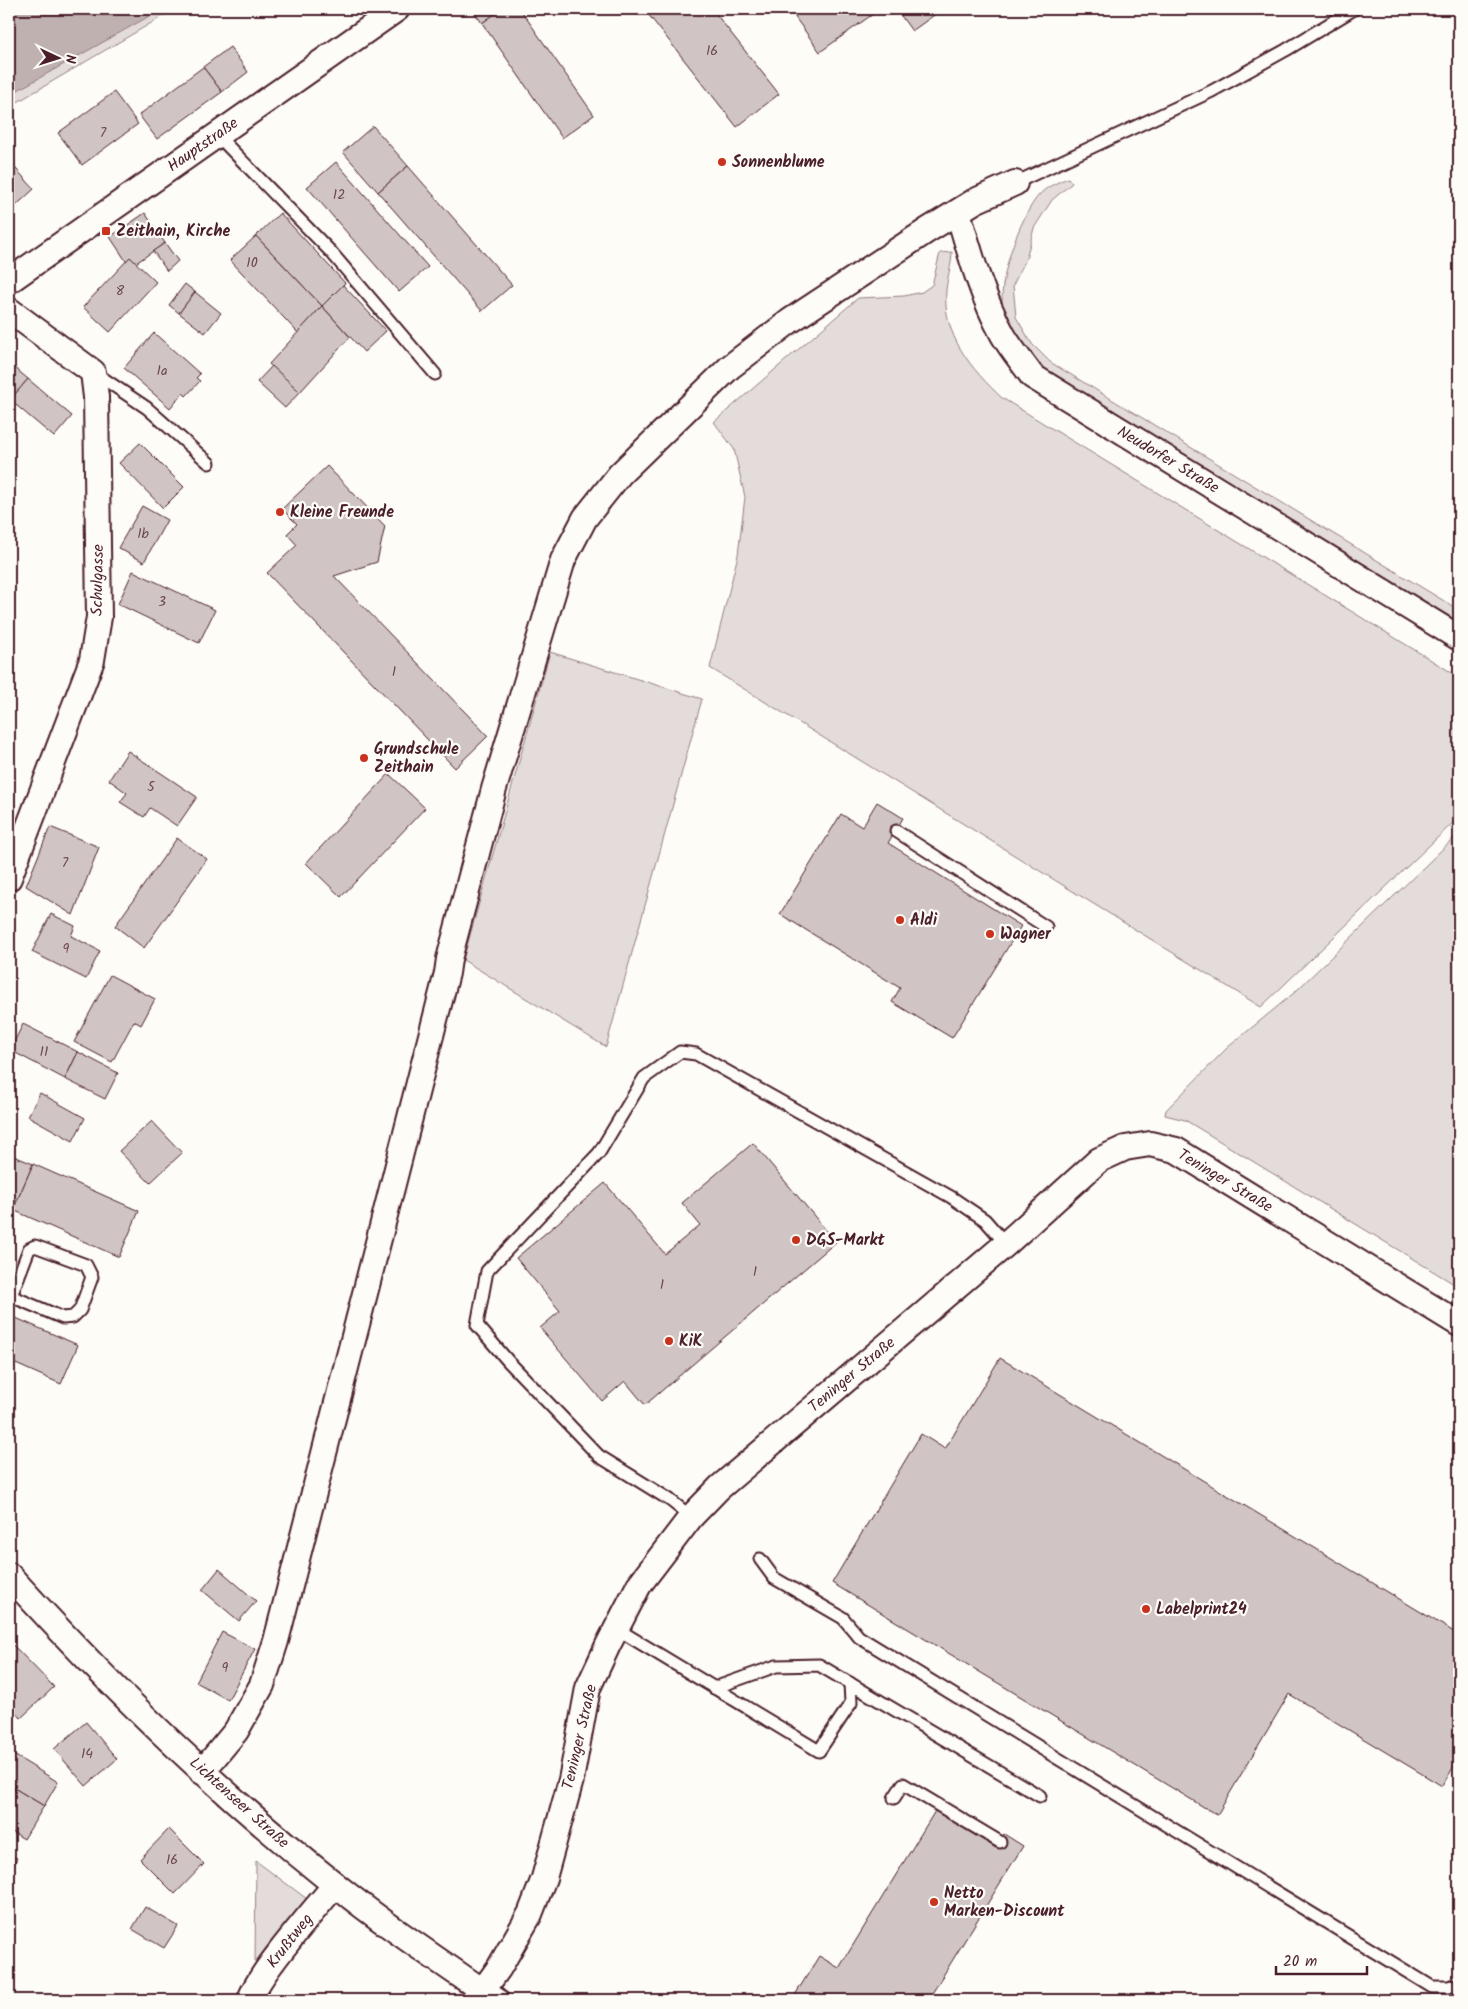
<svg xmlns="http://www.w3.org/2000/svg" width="1468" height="2009" font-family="Kalam,sans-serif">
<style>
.green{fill:#e3dcda;stroke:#967e82}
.water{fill:#c0b1b1;stroke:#91777b}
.building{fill:#d0c5c4;stroke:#4a1f2b}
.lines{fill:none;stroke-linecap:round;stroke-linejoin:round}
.service-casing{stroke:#4a1f2b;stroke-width:15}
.minor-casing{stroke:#4a1f2b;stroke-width:28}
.service{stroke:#fdfcf7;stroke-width:11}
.minor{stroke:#fdfcf7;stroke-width:24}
.poi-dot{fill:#c8321e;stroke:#fdfcf7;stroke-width:2}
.labels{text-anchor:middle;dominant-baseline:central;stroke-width:4.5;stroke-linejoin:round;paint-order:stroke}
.number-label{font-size:14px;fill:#6c4851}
.street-label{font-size:16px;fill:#4a1f2b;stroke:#fdfcf7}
.poi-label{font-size:16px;font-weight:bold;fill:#4a1f2b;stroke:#fdfcf7;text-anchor:start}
</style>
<rect width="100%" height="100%" fill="#fdfcf7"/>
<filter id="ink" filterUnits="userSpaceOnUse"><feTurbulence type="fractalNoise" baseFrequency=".02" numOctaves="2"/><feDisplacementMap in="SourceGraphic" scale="10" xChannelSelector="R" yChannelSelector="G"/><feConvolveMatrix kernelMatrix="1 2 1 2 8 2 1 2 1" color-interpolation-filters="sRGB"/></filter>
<g filter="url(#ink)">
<g class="green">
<polygon points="9,9 175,9 9,107"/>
<path d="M1068,178l4,5 -20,17 -18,28 -8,31 -13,26 3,32 16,27 18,18 409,248v12l-412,-252c-17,-15 -33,-32 -42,-54 -12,-27 15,-100 34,-121 7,-8 19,-13 29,-17z"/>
<path d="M952,252c0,13 -5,25 -6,38 -4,45 26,80 56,108l457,279v140l-198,190 -551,-339 28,-113 7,-58 -11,-48 -20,-27 144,-124 46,-2 18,-4 10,-7 8,-32z"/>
<polygon points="550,652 702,699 606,1047 463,960"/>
<polygon points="1459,833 1459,1287 1185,1120 1165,1115 1166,1110 1227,1048 1294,993"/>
<polygon points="256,1861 307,1899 255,1962"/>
</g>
<polygon class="water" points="9,9 162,9 9,95"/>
<g class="building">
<polygon points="472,9 502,9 482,23"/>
<polygon points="502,9 520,9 594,115 562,138 482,23"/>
<polygon points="644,9 712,9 779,94 737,127"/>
<polygon points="798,9 880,9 820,52 792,13"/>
<polygon points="896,9 934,9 937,13 912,31"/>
<polygon points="934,9 948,9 939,15"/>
<polygon points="230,47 248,72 222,92 203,67"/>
<polygon points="203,67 222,92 157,139 139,115"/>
<polygon points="114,92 138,124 82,165 58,133"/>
<polygon points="373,126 408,166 378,192 343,152"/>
<polygon points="9,161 34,189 9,212"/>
<polygon points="336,162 428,267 399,292 307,187"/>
<polygon points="408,166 512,285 482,311 378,192"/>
<polygon points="145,213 165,243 136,263 130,257 126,261 110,237"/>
<polygon points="280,213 345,283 322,306 256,236"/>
<polygon points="256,236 322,306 298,333 230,260"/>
<polygon points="165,243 178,261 167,271 153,251"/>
<polygon points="130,257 156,282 110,332 83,307"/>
<polygon points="185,284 195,292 179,313 169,305"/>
<polygon points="343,285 386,331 364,352 322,306"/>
<polygon points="195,292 221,313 205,333 179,313"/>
<polygon points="322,306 350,337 300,392 269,364"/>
<polygon points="154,333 200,374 196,378 200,381 186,396 183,393 170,408 124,368"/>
<polygon points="9,363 28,379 10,400 9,399"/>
<polygon points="272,366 300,392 285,408 257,382"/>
<polygon points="28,379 72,416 54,437 10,400"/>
<polygon points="140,443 184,487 163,508 119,463"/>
<polygon points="327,466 385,526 377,562 334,576 488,736 455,768 267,573 297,545 287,534 297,524 282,509"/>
<polygon points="142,506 167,520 144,562 118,548"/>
<polygon points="133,571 215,610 199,643 118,604"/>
<polygon points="128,751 197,797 177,826 150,808 144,817 120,802 127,793 109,780"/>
<polygon points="389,774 425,808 341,897 306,863"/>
<polygon points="877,802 903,818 888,843 1021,926 952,1038 892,1002 900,988 780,914 841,814 862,827"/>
<polygon points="50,827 99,847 73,915 26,886"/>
<polygon points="177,838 207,859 144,948 115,926"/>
<polygon points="51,914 75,926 71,936 100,951 86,979 32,952"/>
<polygon points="110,975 155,999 141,1025 134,1021 112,1062 74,1042"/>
<polygon points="23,1024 78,1052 65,1079 10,1050"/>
<polygon points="78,1052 118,1073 105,1099 65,1079"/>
<polygon points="40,1093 85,1118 73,1141 28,1116"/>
<polygon points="152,1121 182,1153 150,1183 119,1151"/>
<polygon points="753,1143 836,1242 645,1405 625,1381 602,1401 540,1328 560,1311 516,1258 605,1183 665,1254 700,1225 682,1203"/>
<polygon points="9,1154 33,1164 9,1220"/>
<polygon points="33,1164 139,1211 119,1257 13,1210"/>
<polygon points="9,1315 78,1345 61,1384 9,1361"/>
<polygon points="1000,1358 1459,1635 1459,1758 1442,1786 1289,1694 1217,1815 832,1583 921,1434 945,1449"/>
<polygon points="219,1569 256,1601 239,1621 202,1590"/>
<polygon points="222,1632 255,1649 228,1700 196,1682"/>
<polygon points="10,1642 54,1687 21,1718 9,1705"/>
<polygon points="9,1722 16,1733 9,1738"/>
<polygon points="86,1722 117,1759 86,1786 54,1749"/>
<polygon points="9,1752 58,1782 44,1806 9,1785"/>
<polygon points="9,1785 44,1806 24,1839 9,1830"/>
<polygon points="935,1811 996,1848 1004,1834 1023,1846 928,2000 792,2000 819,1956 839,1968"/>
<polygon points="169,1829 204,1864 175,1894 140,1859"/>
<polygon points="9,1854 17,1858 9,1874"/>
<polygon points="145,1907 178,1926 164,1948 132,1929"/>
</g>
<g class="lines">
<defs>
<g id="service">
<polyline points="217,135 331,252 435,374"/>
<polyline points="1015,183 1212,91 1286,50 1354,9"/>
<polyline points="95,373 147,408 209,463"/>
<polyline points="896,831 1046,927"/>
<polyline points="9,1295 11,1296 63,1318 73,1317 80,1310 92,1277 86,1265 35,1246 29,1249 11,1296"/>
<polyline points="691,1517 670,1500 599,1456 508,1361 477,1325 487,1271 599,1153 644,1078 680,1052 696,1054 951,1197 985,1220 1006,1244"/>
<polyline points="760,1559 774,1578 843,1618 859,1637 1432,1987 1448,1987 1459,1984"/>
<polyline points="617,1629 819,1751 851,1703 850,1683"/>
<polyline points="714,1688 776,1666 819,1665 1040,1796"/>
<polyline points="894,1798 903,1784 1000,1842"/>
</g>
<g id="minor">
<path d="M958,212c12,42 24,85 45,123 8,14 20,28 29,41l427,262"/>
<polyline points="9,281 397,9"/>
<polyline points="9,310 93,372 96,397 99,617 92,660 9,878"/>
<path d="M9,1575c100,111 207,215 324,308 52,42 108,79 163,117"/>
<polyline points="202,1772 236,1731 262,1685 276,1641 447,973 449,959 494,789 563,560 585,518 620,474 730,367 790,321 928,230 975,201 1015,183"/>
<path d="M250,2000c6,-24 66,-92 85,-115"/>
<polyline points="476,2000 499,1968 530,1914 544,1878 571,1780 588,1688 608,1645 639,1585 691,1517 719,1488 1006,1244 1099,1160 1125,1148 1150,1144 1176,1150 1459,1324"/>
</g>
</defs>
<use href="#service" class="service-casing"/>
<use href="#minor" class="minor-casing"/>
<use href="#service" class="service"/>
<use href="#minor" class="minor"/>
</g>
</g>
<g class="poi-dot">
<circle cx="722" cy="162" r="5"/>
<rect x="101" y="226" width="10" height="10" rx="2.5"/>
<circle cx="280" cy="512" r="5"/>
<circle cx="364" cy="758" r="5"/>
<circle cx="900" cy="920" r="5"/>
<circle cx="990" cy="934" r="5"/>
<circle cx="796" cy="1240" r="5"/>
<circle cx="669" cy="1341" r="5"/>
<circle cx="1146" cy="1609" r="5"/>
<circle cx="934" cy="1902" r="5"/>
</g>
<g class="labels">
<g class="number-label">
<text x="712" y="51">16</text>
<text x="103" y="133">7</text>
<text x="339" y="195">12</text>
<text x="252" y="263">10</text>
<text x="120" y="291">8</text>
<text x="162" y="371">1a</text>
<text x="143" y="534">1b</text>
<text x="162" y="602">3</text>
<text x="394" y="672">1</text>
<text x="151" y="787">5</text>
<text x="65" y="863">7</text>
<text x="66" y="949">9</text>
<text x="44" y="1052">11</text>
<text x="755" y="1272">1</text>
<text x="662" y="1285">1</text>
<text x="225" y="1668">9</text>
<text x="87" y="1754">14</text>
<text x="172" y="1860">16</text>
</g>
<g class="street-label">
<text transform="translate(203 145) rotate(-35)">Hauptstraße</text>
<text transform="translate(1168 460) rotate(31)">Neudorfer Straße</text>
<text transform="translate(98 580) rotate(-89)">Schulgasse</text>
<text transform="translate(1225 1181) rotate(31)">Teninger Straße</text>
<text transform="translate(852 1375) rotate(-40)">Teninger Straße</text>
<text transform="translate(580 1737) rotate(-77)">Teninger Straße</text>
<text transform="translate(239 1803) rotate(42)">Lichtenseer Straße</text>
<text transform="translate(290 1941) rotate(-52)">Krußtweg</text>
</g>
<g class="poi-label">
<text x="732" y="162">Sonnenblume</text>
<text x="116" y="231">Zeithain, Kirche</text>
<text x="290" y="512">Kleine Freunde</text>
<text x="374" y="749">Grundschule<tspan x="374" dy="18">Zeithain</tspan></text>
<text x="910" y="920">Aldi</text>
<text x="1000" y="934">Wagner</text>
<text x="806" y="1240">DGS-Markt</text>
<text x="679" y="1341">KiK</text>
<text x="1156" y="1609">Labelprint24</text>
<text x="944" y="1893">Netto<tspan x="944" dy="18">Marken-Discount</tspan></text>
</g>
</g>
<rect width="1468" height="2009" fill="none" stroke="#fdfcf7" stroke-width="30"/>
<rect x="15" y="15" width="1438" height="1979" fill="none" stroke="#4a1f2b" stroke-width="2" filter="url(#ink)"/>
<g transform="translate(58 58) rotate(94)" stroke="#fdfcf7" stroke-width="4" paint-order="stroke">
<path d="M0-4L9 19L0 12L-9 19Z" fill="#4a1f2b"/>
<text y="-8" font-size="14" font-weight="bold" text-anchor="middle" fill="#4a1f2b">N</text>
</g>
<path d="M1276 1966v8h91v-8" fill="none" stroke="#4a1f2b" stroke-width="2.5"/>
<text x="1283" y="1966" font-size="15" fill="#4a1f2b" stroke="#fdfcf7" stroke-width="4" paint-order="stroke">20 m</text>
</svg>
